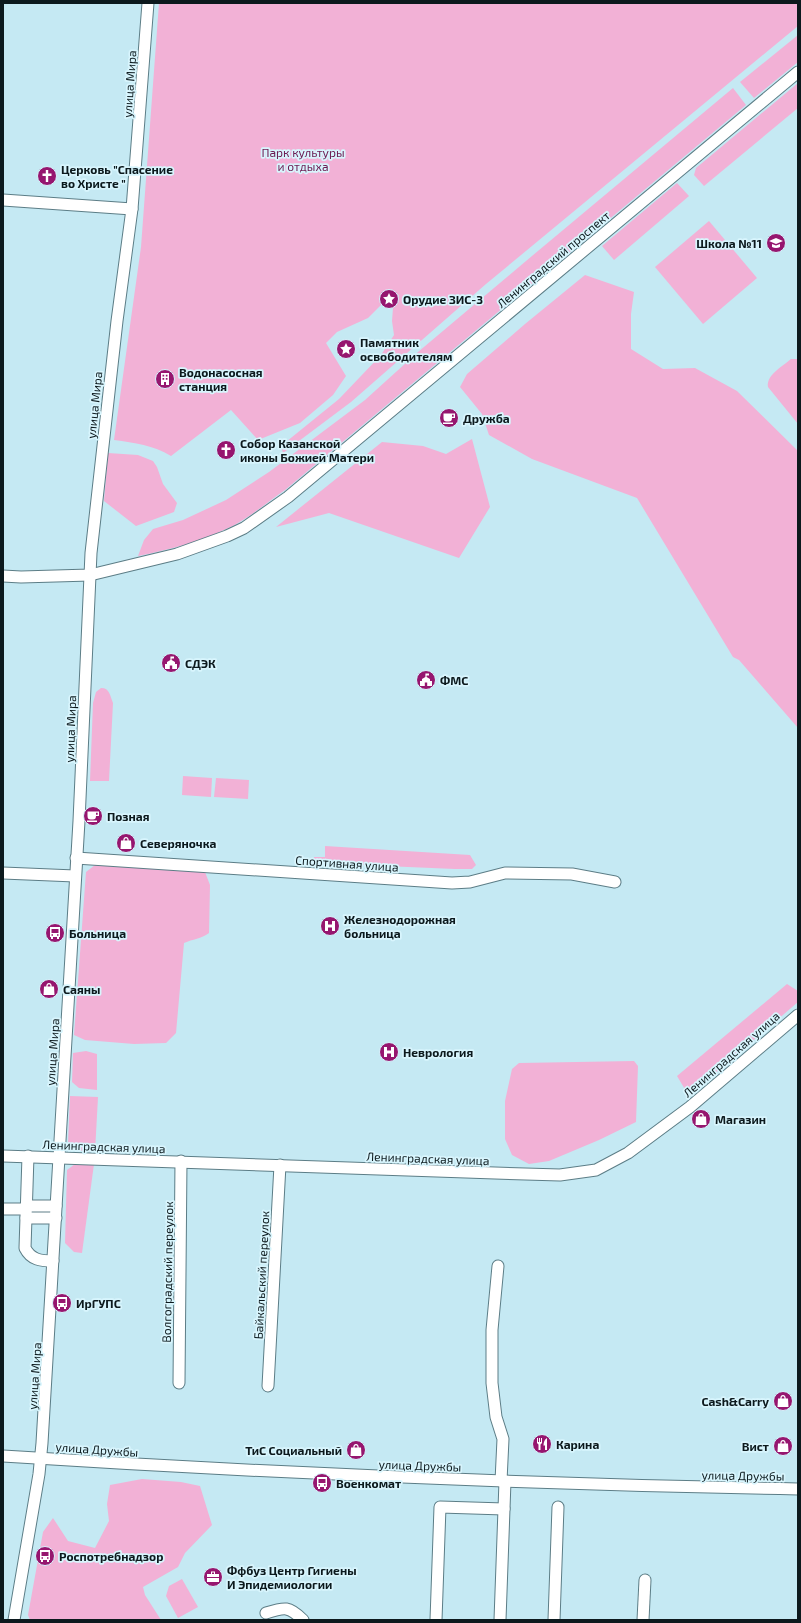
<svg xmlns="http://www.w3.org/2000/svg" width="801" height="1623" font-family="'Exo 2',sans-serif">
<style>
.green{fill:#f2b1d6}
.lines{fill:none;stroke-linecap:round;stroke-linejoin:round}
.minor-casing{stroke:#5c7d86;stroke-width:13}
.minor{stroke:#fff;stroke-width:11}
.labels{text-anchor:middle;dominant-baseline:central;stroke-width:3.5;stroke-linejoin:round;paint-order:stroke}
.street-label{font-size:12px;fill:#0c191d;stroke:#d8f5fd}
.park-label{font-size:12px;fill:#6c1a51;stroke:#d8f5fd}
.poi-label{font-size:12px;font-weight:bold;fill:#0c191d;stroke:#d8f5fd;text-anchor:start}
</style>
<rect width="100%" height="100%" fill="#c5e9f3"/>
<g class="green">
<path d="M159,3h639v23l-312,258 -135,118 -68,51 -2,-7 58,-47 42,-44 13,-20 -2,-14 1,-13 6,-13 -11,-5 -6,14 -14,14 -31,14 -11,11 20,33 -13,19 -33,28 -42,17 -27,-30 -60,46c-18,-11 -36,-13 -57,-16l27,-193z"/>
<polygon points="798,35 798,62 754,98 740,82"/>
<polygon points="798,83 798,108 704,186 694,175 696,168"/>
<path d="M733,88l13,17 -461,385c-19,13 -38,30 -59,39 -27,13 -58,21 -88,27l6,-16 9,-11 30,-9 43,-20 43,-28 96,-72 53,-48 108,-91z"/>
<polygon points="677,183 689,196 614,260 602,246"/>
<polygon points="709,221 757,278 703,324 655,267"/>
<polygon points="585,275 634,292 631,314 631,349 663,369 695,368 737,391 798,451 798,728 739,660 733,657 637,498 532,459 489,435 482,414 460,387 467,374 525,324"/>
<path d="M791,359h7v65l-30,-37c-2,-12 15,-21 23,-28z"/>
<polygon points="472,439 490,507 459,558 329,513 276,527 382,442 423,446 446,454"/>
<polygon points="108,453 138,455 153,461 157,467 163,484 177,503 174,512 136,526 104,501"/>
<path d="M101,688c9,0 9,8 12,15l-4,78h-19l3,-78 3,-11z"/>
<polygon points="183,776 212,778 211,797 182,795"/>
<polygon points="216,778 249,780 248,799 214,797"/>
<polygon points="325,846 470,855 476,865 472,869 455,869 314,863 314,857 325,857"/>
<path d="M95,865l110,7 5,13 -1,48c-8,6 -16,6 -25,10l-8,90 -10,10 -32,1 -49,-4 -11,-5 12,-163z"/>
<polygon points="787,984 798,991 798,1002 689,1096 677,1076"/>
<polygon points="86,1051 97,1054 97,1090 79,1088 72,1082 73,1053"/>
<polygon points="634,1061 638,1066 636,1122 599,1140 549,1161 529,1164 512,1155 505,1139 505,1101 512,1069 519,1063"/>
<polygon points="70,1096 98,1097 95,1152 74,1150 68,1143"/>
<polygon points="75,1164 94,1164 82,1253 74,1252 65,1243 67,1170"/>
<polygon points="142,1479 181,1482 200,1486 212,1525 185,1553 178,1567 143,1587 145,1595 161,1620 30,1620 28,1615 43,1532 53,1518 68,1541 95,1548 109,1521 107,1504 110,1485"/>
<polygon points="182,1579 198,1607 178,1618 166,1596 169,1586"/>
</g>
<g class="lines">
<defs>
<g id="minor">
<polyline points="3,200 132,209"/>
<polyline points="3,576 21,577 90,575 177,554 227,536 244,528 288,497 798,72"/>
<polyline points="76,858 452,883 470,882 505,873 572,874 615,882"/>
<polyline points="3,873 75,876"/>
<polyline points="3,1156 495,1173 560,1175 596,1170 628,1153 690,1107 798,1015"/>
<path d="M28,1156l-3,92c6,12 16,13 28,13"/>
<polyline points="26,1206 56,1206"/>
<polyline points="3,1209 26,1209"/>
<polyline points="26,1218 56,1218"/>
<polyline points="498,1266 492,1330 492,1383 496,1417 503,1439 501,1481"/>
<polyline points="179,1383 181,1161"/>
<polyline points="268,1386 280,1165"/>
<path d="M3,1456c265,17 530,28 795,33"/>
<path d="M266,1613c19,-6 23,-7 37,7"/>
<polyline points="14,1620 39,1474 42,1443 79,821 91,553 117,321 132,209 148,3"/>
<polyline points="436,1620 440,1507 504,1509"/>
<polyline points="500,1620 505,1481"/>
<polyline points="554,1620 558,1507"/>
<polyline points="643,1620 645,1580"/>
</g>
</defs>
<use href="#minor" class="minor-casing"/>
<use href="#minor" class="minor"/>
</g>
<defs>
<symbol id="church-disc" viewBox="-11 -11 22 22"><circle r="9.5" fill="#96166f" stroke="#d8f5fd"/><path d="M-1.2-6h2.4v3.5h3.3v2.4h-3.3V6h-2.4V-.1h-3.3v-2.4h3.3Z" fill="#fff"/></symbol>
<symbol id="school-disc" viewBox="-11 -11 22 22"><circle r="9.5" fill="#96166f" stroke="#d8f5fd"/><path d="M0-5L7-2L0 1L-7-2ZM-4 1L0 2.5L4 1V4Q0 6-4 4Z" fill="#fff"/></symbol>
<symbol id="sight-disc" viewBox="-11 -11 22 22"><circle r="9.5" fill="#96166f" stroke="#d8f5fd"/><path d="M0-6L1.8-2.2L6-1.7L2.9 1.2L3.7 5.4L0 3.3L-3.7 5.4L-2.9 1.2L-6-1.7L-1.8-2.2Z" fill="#fff"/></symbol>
<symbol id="building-disc" viewBox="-11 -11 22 22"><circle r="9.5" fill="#96166f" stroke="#d8f5fd"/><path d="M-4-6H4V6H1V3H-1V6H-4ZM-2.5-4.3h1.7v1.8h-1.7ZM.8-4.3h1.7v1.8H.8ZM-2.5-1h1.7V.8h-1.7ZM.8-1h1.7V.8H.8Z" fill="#fff"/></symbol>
<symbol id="cafe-disc" viewBox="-11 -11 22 22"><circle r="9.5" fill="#96166f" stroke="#d8f5fd"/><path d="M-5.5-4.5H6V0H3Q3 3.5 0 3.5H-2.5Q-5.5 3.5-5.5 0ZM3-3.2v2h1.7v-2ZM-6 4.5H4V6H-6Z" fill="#fff"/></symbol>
<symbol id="civic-disc" viewBox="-11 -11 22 22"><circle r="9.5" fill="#96166f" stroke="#d8f5fd"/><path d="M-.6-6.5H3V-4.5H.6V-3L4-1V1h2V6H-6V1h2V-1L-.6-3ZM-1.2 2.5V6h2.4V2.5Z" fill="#fff"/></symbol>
<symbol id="shop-disc" viewBox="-11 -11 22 22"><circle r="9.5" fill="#96166f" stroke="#d8f5fd"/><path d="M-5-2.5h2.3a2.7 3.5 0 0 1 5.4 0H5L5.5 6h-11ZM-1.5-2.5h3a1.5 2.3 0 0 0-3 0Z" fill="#fff"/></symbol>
<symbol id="hospital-disc" viewBox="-11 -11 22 22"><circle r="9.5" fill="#96166f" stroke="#d8f5fd"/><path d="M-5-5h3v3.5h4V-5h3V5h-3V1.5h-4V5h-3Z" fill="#fff"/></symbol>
<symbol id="bus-disc" viewBox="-11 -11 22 22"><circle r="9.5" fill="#96166f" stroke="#d8f5fd"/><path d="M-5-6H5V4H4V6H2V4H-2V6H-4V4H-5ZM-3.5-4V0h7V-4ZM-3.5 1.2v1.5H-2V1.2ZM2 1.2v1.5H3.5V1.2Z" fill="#fff"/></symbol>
<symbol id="restaurant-disc" viewBox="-11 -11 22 22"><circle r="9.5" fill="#96166f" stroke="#d8f5fd"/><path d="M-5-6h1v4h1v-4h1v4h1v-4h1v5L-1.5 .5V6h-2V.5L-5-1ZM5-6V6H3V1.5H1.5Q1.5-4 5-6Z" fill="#fff"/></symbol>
<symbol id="office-disc" viewBox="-11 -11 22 22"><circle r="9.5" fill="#96166f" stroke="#d8f5fd"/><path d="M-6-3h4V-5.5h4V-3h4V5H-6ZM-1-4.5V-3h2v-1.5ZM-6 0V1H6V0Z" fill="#fff"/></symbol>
</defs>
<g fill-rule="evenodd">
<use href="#church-disc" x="36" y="165" width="22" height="22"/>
<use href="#school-disc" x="765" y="232" width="22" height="22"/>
<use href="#sight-disc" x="378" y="288" width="22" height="22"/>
<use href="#sight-disc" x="335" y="338" width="22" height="22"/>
<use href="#building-disc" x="154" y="368" width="22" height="22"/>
<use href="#cafe-disc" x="438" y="407" width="22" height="22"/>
<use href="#church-disc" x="215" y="439" width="22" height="22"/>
<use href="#civic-disc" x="160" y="652" width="22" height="22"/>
<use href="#civic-disc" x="415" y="669" width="22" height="22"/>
<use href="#cafe-disc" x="82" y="805" width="22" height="22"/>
<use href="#shop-disc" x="115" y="832" width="22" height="22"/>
<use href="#hospital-disc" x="319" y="915" width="22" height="22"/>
<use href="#bus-disc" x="44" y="922" width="22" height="22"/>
<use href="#shop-disc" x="38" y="978" width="22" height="22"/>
<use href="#hospital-disc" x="378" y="1041" width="22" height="22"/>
<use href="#shop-disc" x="690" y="1108" width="22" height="22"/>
<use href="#bus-disc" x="51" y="1292" width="22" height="22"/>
<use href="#shop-disc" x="772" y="1390" width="22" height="22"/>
<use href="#restaurant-disc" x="531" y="1433" width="22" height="22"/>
<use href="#shop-disc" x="772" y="1435" width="22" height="22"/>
<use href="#shop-disc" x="345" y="1439" width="22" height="22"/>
<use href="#bus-disc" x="311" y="1472" width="22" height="22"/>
<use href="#bus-disc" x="34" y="1545" width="22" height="22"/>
<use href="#office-disc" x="202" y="1566" width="22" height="22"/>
</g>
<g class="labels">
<g class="street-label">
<text transform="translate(129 84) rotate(-86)">улица Мира</text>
<text transform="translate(553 259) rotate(-40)">Ленинградский проспект</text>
<text transform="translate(94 405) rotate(-84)">улица Мира</text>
<text transform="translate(70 729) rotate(-88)">улица Мира</text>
<text transform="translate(347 863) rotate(4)">Спортивная улица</text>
<text transform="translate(52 1052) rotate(-86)">улица Мира</text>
<text transform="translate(731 1054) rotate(-41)">Ленинградская улица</text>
<text transform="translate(104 1146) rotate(2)">Ленинградская улица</text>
<text transform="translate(428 1158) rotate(2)">Ленинградская улица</text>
<text transform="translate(167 1272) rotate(-89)">Волгоградский переулок</text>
<text transform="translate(261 1275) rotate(-87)">Байкальский переулок</text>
<text transform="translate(34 1376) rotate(-86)">улица Мира</text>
<text transform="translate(97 1449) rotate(4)">улица Дружбы</text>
<text transform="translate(420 1465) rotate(2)">улица Дружбы</text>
<text transform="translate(743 1475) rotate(1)">улица Дружбы</text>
</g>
<g class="park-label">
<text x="303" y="152">Парк культуры<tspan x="303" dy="14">и отдыха</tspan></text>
</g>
<g class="poi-label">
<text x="61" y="169">Церковь "Спасение<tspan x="61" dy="14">во Христе "</tspan></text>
<text x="762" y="243" text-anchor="end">Школа №11</text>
<text x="403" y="299">Орудие ЗИС-3</text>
<text x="360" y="342">Памятник<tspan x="360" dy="14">освободителям</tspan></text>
<text x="179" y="372">Водонасосная<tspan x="179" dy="14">станция</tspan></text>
<text x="463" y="418">Дружба</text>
<text x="240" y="443">Собор Казанской<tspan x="240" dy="14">иконы Божией Матери</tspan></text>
<text x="185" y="663">СДЭК</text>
<text x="440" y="680">ФМС</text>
<text x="107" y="816">Позная</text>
<text x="140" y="843">Северяночка</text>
<text x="344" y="919">Железнодорожная<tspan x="344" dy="14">больница</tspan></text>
<text x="69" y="933">Больница</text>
<text x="63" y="989">Саяны</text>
<text x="403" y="1052">Неврология</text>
<text x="715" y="1119">Магазин</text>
<text x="76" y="1303">ИрГУПС</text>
<text x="769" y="1401" text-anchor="end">Cash&amp;Carry</text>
<text x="556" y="1444">Карина</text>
<text x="769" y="1446" text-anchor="end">Вист</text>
<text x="342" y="1450" text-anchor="end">ТиС Социальный</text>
<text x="336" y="1483">Военкомат</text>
<text x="59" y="1556">Роспотребнадзор</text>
<text x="227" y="1570">Ффбуз Центр Гигиены<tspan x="227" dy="14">И Эпидемиологии</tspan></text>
</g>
</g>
<rect width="801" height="1623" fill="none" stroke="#0c191d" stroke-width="8"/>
</svg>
